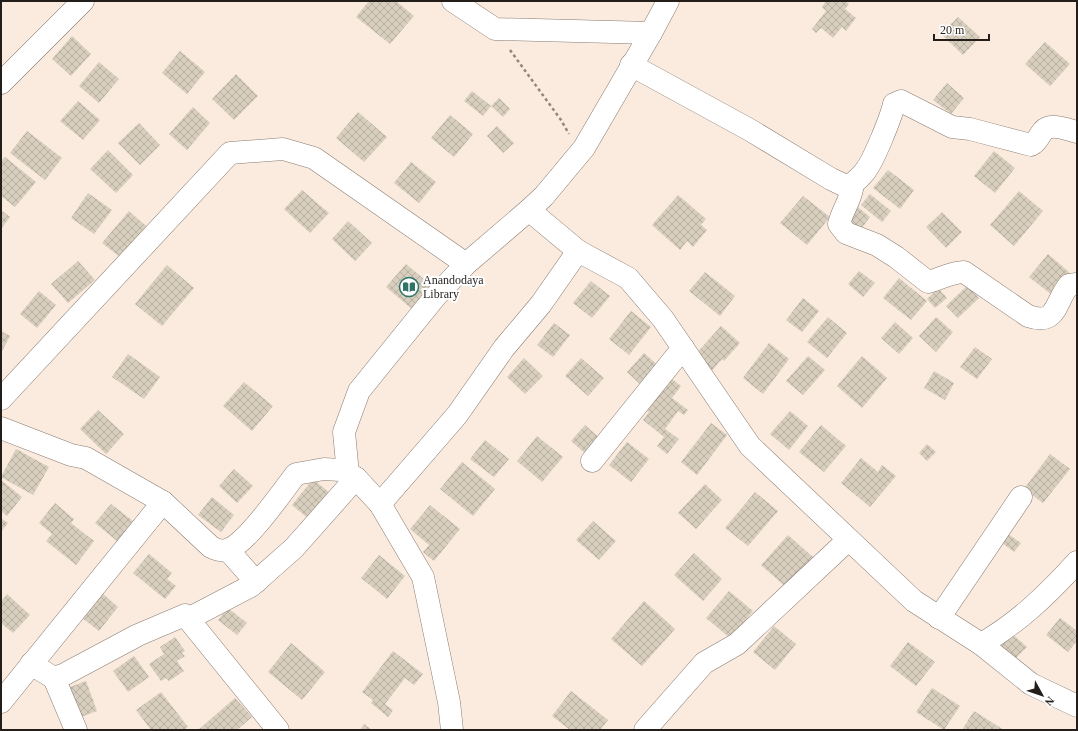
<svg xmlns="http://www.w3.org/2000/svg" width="1078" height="731" font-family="Georgia,serif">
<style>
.building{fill:url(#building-cross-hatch)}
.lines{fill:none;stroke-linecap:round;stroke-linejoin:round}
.minor-casing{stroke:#897b70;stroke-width:23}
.path{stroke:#90867e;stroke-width:2.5;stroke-dasharray:3 3;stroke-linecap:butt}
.minor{stroke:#fff;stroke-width:22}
.labels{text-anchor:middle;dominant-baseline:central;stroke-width:4;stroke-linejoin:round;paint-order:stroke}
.poi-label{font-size:12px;fill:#231e1a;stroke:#fff;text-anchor:start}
</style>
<defs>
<pattern id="building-cross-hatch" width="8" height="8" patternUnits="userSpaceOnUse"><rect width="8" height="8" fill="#d7cebe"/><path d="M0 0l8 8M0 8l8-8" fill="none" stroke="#b8b0a3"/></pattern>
</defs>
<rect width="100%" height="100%" fill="#fbebdf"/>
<g class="building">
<polygon points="369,1 396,1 414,16 390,44 356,17"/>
<polygon points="826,1 845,1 849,4 845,9 856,18 846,31 842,27 833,38 821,28 816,33 812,29 826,11 822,7"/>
<polygon points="958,17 980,37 963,55 941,34"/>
<polygon points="72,36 91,54 71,76 52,59"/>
<polygon points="1045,42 1070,64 1050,86 1025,64"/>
<polygon points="180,51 205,72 187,94 162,73"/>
<polygon points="99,62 119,79 99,103 79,86"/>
<polygon points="236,74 258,96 234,120 212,99"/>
<polygon points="947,83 964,98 951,114 933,100"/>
<polygon points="472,91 491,106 483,116 464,101"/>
<polygon points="499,98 510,109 503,117 491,106"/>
<polygon points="78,101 100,120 83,140 60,121"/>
<polygon points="193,107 210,123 187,150 169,134"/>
<polygon points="358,112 387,137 364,162 336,138"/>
<polygon points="450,115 473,134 454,157 431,138"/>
<polygon points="139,123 160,145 140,165 118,143"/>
<polygon points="497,126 514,143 503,153 487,136"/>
<polygon points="27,131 62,158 45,180 10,153"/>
<polygon points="108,150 133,175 116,193 90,169"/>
<polygon points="994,151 1015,168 995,193 974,176"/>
<polygon points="5,157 36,182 15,207 1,196 1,161"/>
<polygon points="411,162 436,182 419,203 394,183"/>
<polygon points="888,170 914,190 900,209 873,188"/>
<polygon points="302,190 329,213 310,233 284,209"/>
<polygon points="1019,191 1043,211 1014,246 990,225"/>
<polygon points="88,193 112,210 94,234 71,218"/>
<polygon points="870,194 891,211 882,222 861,205"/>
<polygon points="678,195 706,219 701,225 707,230 693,247 687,241 680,250 652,225"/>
<polygon points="803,196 830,217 807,245 780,223"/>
<polygon points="854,204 870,217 858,233 841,222"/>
<polygon points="1,210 10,217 1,229"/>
<polygon points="129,211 146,226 120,257 102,243"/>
<polygon points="942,212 962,232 946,248 926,227"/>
<polygon points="348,221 372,243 355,261 332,239"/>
<polygon points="1048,254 1070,273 1052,295 1029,277"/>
<polygon points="78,261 95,280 68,303 51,284"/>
<polygon points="406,264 432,286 412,309 386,287"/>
<polygon points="167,265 194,288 162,326 135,304"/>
<polygon points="859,271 875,283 863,297 848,284"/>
<polygon points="705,272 735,296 720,316 689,291"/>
<polygon points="899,278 927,301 911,320 883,298"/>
<polygon points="591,281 610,296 592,318 573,303"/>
<polygon points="967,286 979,298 958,318 946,306"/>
<polygon points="938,288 947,298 935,308 927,299"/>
<polygon points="39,291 56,305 37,328 20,314"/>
<polygon points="803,298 819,311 802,332 786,320"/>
<polygon points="631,311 651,327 629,355 609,339"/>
<polygon points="828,317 847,333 827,358 807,342"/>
<polygon points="936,317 953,332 936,352 919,336"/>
<polygon points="895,322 913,338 899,354 881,338"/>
<polygon points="554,323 570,335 553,357 537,345"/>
<polygon points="721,326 740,343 724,361 722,359 711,372 694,356"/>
<polygon points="1,331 10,336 1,353"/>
<polygon points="769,343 789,359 763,394 743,378"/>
<polygon points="975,347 992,359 977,379 960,367"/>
<polygon points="644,353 661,368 644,388 627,372"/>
<polygon points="128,354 160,377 144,399 112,377"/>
<polygon points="808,356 825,370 803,395 786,381"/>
<polygon points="862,356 887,378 862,408 837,386"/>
<polygon points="524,358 543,376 525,394 507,377"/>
<polygon points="581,358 604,378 588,396 565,376"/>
<polygon points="934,371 954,383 945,400 924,388"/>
<polygon points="668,376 681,386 672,398 688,410 684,415 678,411 665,429 679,439 667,454 657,446 664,437 643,420 649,412 644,408"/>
<polygon points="244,382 273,406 252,431 223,406"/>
<polygon points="98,410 124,434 106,454 80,429"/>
<polygon points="790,411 808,426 789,450 770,434"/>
<polygon points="711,423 727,435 697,475 681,462"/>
<polygon points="585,425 602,440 588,456 571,441"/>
<polygon points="821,425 846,446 824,472 799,452"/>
<polygon points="537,436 563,457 542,482 517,461"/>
<polygon points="485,440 509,459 494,477 470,459"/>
<polygon points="627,442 649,459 631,482 609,465"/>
<polygon points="927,444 936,452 927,461 919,453"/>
<polygon points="16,449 49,467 33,495 1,477"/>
<polygon points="1050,454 1070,469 1043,503 1024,489"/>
<polygon points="861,458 878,472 882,465 896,476 870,507 841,483"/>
<polygon points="462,462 495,489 473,516 440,489"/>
<polygon points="234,469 253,486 237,503 219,486"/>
<polygon points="313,479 331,494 310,520 292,505"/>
<polygon points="1,480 22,497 7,516 1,511"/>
<polygon points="705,484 722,500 696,529 678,513"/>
<polygon points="755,492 778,511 748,546 725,528"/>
<polygon points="212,497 234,515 221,532 198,515"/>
<polygon points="55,503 74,519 71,523 94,541 76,565 46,541 52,534 39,523"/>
<polygon points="111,504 133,521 117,541 95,523"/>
<polygon points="430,505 460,529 434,561 423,552 429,545 410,529"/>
<polygon points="1,518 8,523 1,532"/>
<polygon points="593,521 616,541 599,560 576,540"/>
<polygon points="1004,531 1021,543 1014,552 998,540"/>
<polygon points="788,535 814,558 788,589 761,565"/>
<polygon points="694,553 722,579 703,601 674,575"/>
<polygon points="149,554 172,573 167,579 176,586 165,599 133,573"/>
<polygon points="379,555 405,576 387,599 361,578"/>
<polygon points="729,591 753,611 730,638 706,618"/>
<polygon points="102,593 118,607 99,631 82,618"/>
<polygon points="7,594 30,615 13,633 1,623 1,601"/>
<polygon points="644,601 675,629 642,666 611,639"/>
<polygon points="228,608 247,623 237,635 218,620"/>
<polygon points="1060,618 1077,631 1077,641 1068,652 1046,635"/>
<polygon points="774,626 796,644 775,670 753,652"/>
<polygon points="1009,631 1027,647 1010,664 993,648"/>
<polygon points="175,637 185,651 182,653 185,656 177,661 184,671 169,681 166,678 161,681 149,664 164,654 160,647"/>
<polygon points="908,642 935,662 916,686 890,666"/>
<polygon points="291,643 325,672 302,700 268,672"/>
<polygon points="393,651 423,674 414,685 405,678 385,704 393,710 388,717 371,703 373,700 362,692"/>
<polygon points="134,656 149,677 128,692 113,671"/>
<polygon points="86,681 97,711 78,718 67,688"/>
<polygon points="932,688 960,706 944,730 916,712"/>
<polygon points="571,691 608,720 600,730 570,730 552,716"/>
<polygon points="161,692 188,727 184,730 151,730 136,710"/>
<polygon points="235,698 252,717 237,730 198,730"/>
<polygon points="974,711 1004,730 962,730"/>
<polygon points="364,724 372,730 360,730"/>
</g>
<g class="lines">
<defs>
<g id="minor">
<polyline points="453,1 495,29 651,33 668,1"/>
<path d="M631,65l119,65 81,49 21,10c-2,12 -10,22 -13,35l7,9 31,12 19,12 32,25c13,-3 23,-10 36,-10l64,44c30,10 26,-13 41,-31l8,-1"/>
<polyline points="1,83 83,1"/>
<path d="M848,187c7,-5 13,-10 18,-17 8,-11 25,-52 28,-66l7,-3 51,26 18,2 61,16c7,-4 7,-8 12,-14 8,-9 25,-1 34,1"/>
<polyline points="578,251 529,210 544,196 584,148 651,33"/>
<polyline points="1,399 230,153 283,149 314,158 466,264"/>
<path d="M1,428l70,27 15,3 77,44 48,45c6,3 12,5 18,2 19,-7 53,-57 67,-75l28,-5 16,1 16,8 24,26 43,73 26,125 3,28"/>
<polyline points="592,461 683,348"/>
<polyline points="348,474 344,432 359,391 435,297 466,264 529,210"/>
<polyline points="380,504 457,415 504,348 541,304 578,251 628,278 663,319 750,446 914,601 981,644 1031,684 1077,706"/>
<polyline points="228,550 256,582"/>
<polyline points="939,618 1021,497"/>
<polyline points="188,619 251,586 294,548 356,478"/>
<path d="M981,644c37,-21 67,-50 96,-82"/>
<polyline points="31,664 54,678 65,674 138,635 185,615 278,730"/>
<polyline points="54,678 76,730"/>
<polyline points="1,702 163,502"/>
<polyline points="645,730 704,663 737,644 848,540"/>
</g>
</defs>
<use href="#minor" class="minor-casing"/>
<polyline class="path" points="510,50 561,120 569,134"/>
<use href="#minor" class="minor"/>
</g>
<defs>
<symbol id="library-ring" viewBox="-11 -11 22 22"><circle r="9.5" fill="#fff" stroke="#307468" stroke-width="1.5"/><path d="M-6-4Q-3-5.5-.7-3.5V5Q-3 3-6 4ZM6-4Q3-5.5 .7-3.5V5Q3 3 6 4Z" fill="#307468"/></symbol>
</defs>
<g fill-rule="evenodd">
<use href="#library-ring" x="398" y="276" width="22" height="22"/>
</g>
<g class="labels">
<g class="poi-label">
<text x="423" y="280">Anandodaya<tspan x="423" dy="14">Library</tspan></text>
</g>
</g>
<rect width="1078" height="731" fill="none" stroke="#231e1a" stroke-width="4"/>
<g transform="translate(1042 695) rotate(130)" stroke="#ffffff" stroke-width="3" paint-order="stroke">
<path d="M0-3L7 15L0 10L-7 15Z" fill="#231e1a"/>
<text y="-6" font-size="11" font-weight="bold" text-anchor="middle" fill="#231e1a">N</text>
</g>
<path d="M934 34v6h55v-6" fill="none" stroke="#231e1a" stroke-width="2"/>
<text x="940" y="34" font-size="12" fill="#231e1a" stroke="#ffffff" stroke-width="3" paint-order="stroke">20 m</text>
</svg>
